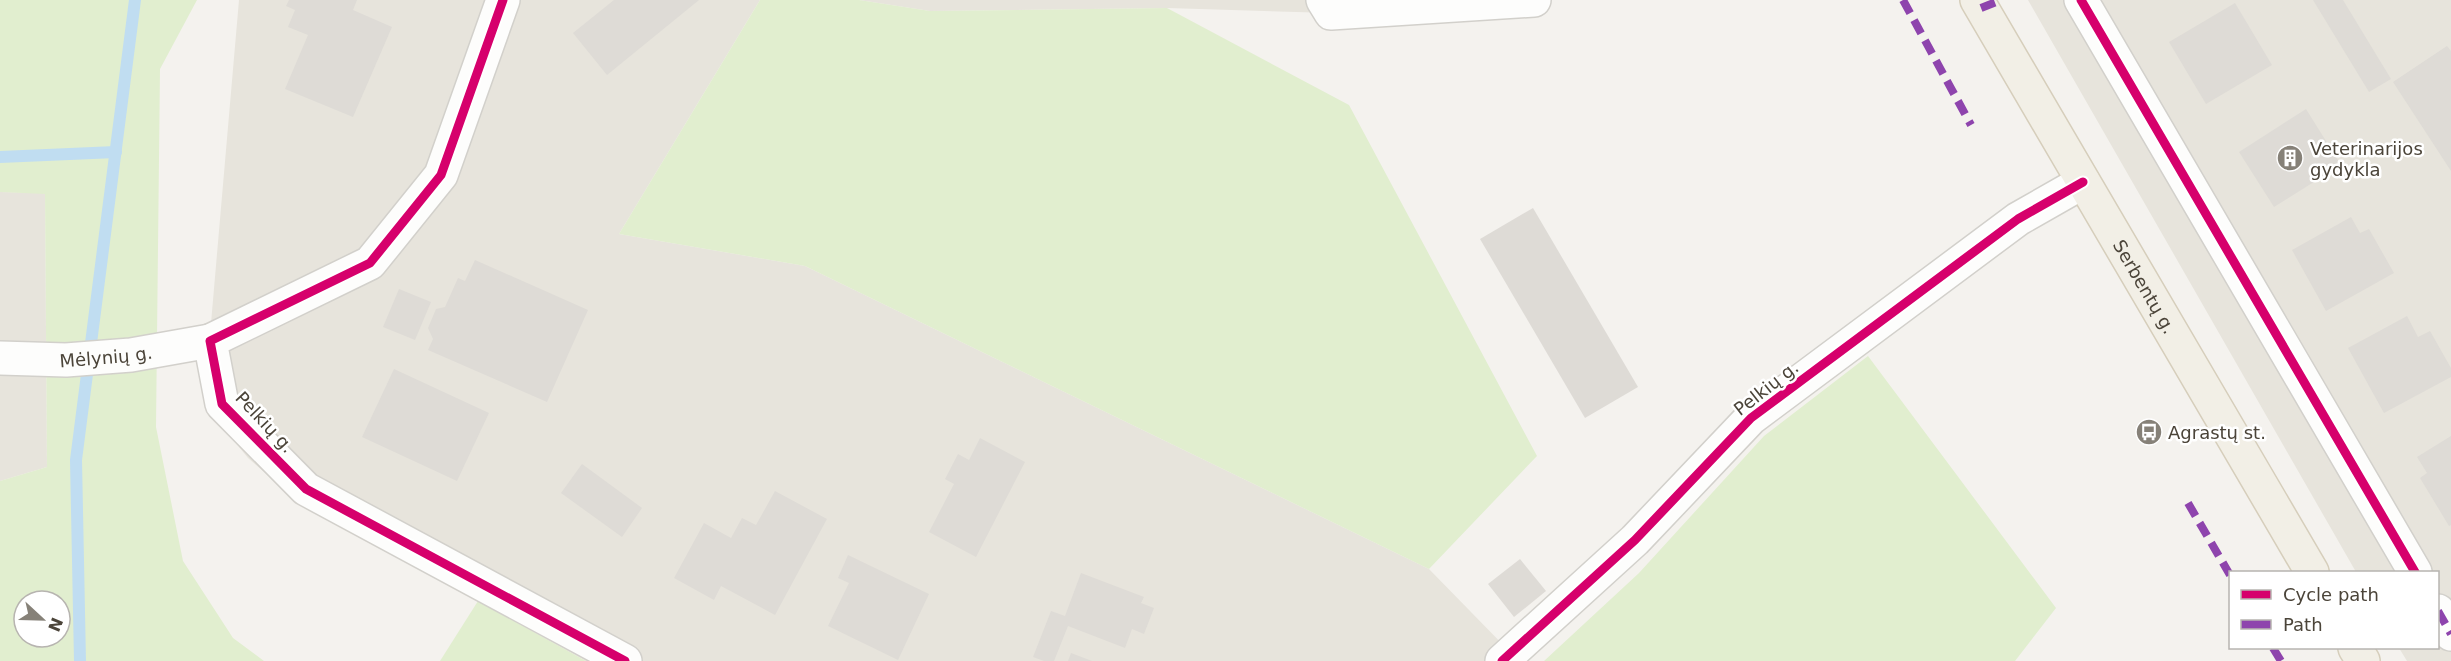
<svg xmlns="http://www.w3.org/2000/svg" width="2451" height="661" font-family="'DejaVu Sans',sans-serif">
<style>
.residential{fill:#e7e4dc}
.green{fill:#e1eecf;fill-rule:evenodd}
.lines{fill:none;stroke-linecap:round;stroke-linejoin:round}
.stream{stroke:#c0ddf1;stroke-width:12}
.building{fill:#dedbd6}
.minor-casing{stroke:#d2d0cb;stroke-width:36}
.major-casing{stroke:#d6cebb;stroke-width:36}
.minor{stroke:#fdfdfc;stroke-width:33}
.major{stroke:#f2efe6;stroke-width:33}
.quiet{stroke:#8e44ad;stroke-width:8;stroke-dasharray:15 8;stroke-linecap:butt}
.cycleway-casing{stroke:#fff;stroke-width:13}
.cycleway{stroke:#d6006c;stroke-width:9}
.labels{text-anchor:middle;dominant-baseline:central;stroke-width:5;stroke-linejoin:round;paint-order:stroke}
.poi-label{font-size:18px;fill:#4b4439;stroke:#fff;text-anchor:start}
.street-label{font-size:18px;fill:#4b4439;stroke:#fff}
</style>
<rect width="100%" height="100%" fill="#f4f2ee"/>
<g class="residential">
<polygon points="239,0 760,0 619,234 805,266 1429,569 1512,654 1514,661 586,661 302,505 248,458 204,404"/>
<polygon points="859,0 1534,0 1331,13 1167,8 930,11"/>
<polygon points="2028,0 2451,0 2451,661 2407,661 2399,648 2438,648 2438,572 2356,572"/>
<polygon points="0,192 45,193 47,467 0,481"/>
</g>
<g class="green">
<path d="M0,0h197l-37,69 -4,358 27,134 50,77 31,23h-264v-180l47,-14 -2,-273 -45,-2zM24,601h36v36h-36z"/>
<polygon points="760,0 859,0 930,11 1167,8 1349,105 1537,456 1429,569 805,266 619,234"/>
<polygon points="1868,356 2056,608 2015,661 1544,661 1639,573 1764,436"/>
<polygon points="478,601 586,661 440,661"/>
</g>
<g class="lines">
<g class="stream">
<polyline points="0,157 116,152"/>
<polyline points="80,661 76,460 135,0"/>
</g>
</g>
<g class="building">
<polygon points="289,0 357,0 353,10 392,27 353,117 285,89 308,35 288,27 295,10 286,6"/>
<polygon points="614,0 699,0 607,75 573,33"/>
<polygon points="2313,0 2343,0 2391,79 2369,92"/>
<polygon points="2235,3 2272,65 2206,104 2169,42"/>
<polygon points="2447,46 2451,51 2451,171 2393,82"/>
<polygon points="2306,109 2341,165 2274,207 2239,152"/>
<polygon points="1533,208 1638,387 1585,418 1480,239"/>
<polygon points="2351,217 2360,233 2369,229 2394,273 2326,311 2292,250"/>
<polygon points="475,260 588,310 547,402 428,350 433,339 428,328 436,309 445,307 458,278 465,281"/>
<polygon points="399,289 431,302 415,340 383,327"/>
<polygon points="2407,316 2418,337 2430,331 2451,368 2451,377 2384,413 2348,348"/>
<polygon points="394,369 489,413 457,481 362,437"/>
<polygon points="2451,436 2451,525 2449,526 2420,478 2427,473 2417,457"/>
<polygon points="980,438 1025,462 976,557 929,532 954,484 945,479 958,454 969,460"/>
<polygon points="582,464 642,508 622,537 561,493"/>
<polygon points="775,491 827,519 775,615 721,586 714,600 674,578 704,523 731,538 742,518 756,525"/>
<polygon points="848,555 929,594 898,660 828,626 849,583 838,578"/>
<polygon points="1520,559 1546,591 1514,617 1488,584"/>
<polygon points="1081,573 1144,597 1141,603 1154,608 1144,634 1132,629 1125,648 1068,626 1054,661 1044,661 1033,657 1051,611 1065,616"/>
<polygon points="1071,653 1092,661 1068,661"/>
</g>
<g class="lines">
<defs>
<g id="minor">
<polyline points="503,0 441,175 370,263 210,341 222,404 306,489 625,661"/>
<polyline points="1323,0 1331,13 1534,0"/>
<polyline points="2081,0 2415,572"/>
<path id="s1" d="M0,358l66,2 65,-5 79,-14"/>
<polyline points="2438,611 2451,634"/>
<polyline points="1502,661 1635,540 1751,418 2018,219 2083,182"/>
</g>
<g id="major">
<path id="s2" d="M1977,0l335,572"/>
<polyline points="2355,648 2363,661"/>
</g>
</defs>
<use href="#minor" class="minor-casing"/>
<use href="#major" class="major-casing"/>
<use href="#minor" class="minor"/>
<use href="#major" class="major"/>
<g class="quiet">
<polyline points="1903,0 1971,125"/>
<polyline points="1981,8 2001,0"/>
<polyline points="2188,503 2230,575"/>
<polyline points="2438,611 2451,634"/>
<polyline points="2273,648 2281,661"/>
</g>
<defs>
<g id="cycleway">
<polyline points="503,0 441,175 370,263 210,341 222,404 306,489 625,661"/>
<polyline points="2081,0 2415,572"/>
<polyline points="1502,661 1635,540 1751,418 2018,219 2083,182"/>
</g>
</defs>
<use href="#cycleway" class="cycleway-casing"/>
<use href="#cycleway" class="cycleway"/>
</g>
<defs>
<symbol id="building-disc" viewBox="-11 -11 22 22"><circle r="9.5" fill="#868178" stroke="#fff"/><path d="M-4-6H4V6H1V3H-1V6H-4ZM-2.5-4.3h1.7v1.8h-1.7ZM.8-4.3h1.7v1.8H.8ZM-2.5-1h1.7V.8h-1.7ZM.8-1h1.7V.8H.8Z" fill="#fff"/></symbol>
<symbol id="bus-disc" viewBox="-11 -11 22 22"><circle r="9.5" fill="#868178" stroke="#fff"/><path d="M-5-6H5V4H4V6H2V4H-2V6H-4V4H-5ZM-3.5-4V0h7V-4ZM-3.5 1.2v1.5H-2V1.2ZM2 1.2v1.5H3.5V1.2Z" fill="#fff"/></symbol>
</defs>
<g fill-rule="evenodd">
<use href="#building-disc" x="2275" y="143" width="30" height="30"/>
<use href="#bus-disc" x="2134" y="417" width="30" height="30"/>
</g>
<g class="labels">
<g class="poi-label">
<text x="2310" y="148">Veterinarijos<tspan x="2310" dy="21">gydykla</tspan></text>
<text x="2168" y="432">Agrastų st.</text>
</g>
<g class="street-label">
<text stroke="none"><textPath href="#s2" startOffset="332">Serbentų g.</textPath></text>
<text stroke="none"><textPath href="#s1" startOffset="106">Mėlynių g.</textPath></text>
<text transform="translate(1766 388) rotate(-38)">Pelkių g.</text>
<text transform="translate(265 422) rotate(47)">Pelkių g.</text>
</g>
</g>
<rect x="2229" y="571" width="210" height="78" fill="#ffffff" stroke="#b7b4b0" stroke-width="1.5"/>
<rect x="2241" y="590" width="30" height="9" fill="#d6006c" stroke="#b7b4b0" stroke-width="1.5"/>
<text x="2283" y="601" font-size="18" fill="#4b4439">Cycle path</text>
<rect x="2241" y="620" width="30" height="9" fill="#8e44ad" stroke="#b7b4b0" stroke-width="1.5"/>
<text x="2283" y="631" font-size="18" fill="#4b4439">Path</text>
<g transform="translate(42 619) rotate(112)"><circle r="28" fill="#ffffff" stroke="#b7b4b0" stroke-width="1.5"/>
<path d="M0-4.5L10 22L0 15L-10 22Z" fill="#868178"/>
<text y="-9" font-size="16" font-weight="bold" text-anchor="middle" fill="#4b4439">N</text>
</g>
</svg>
